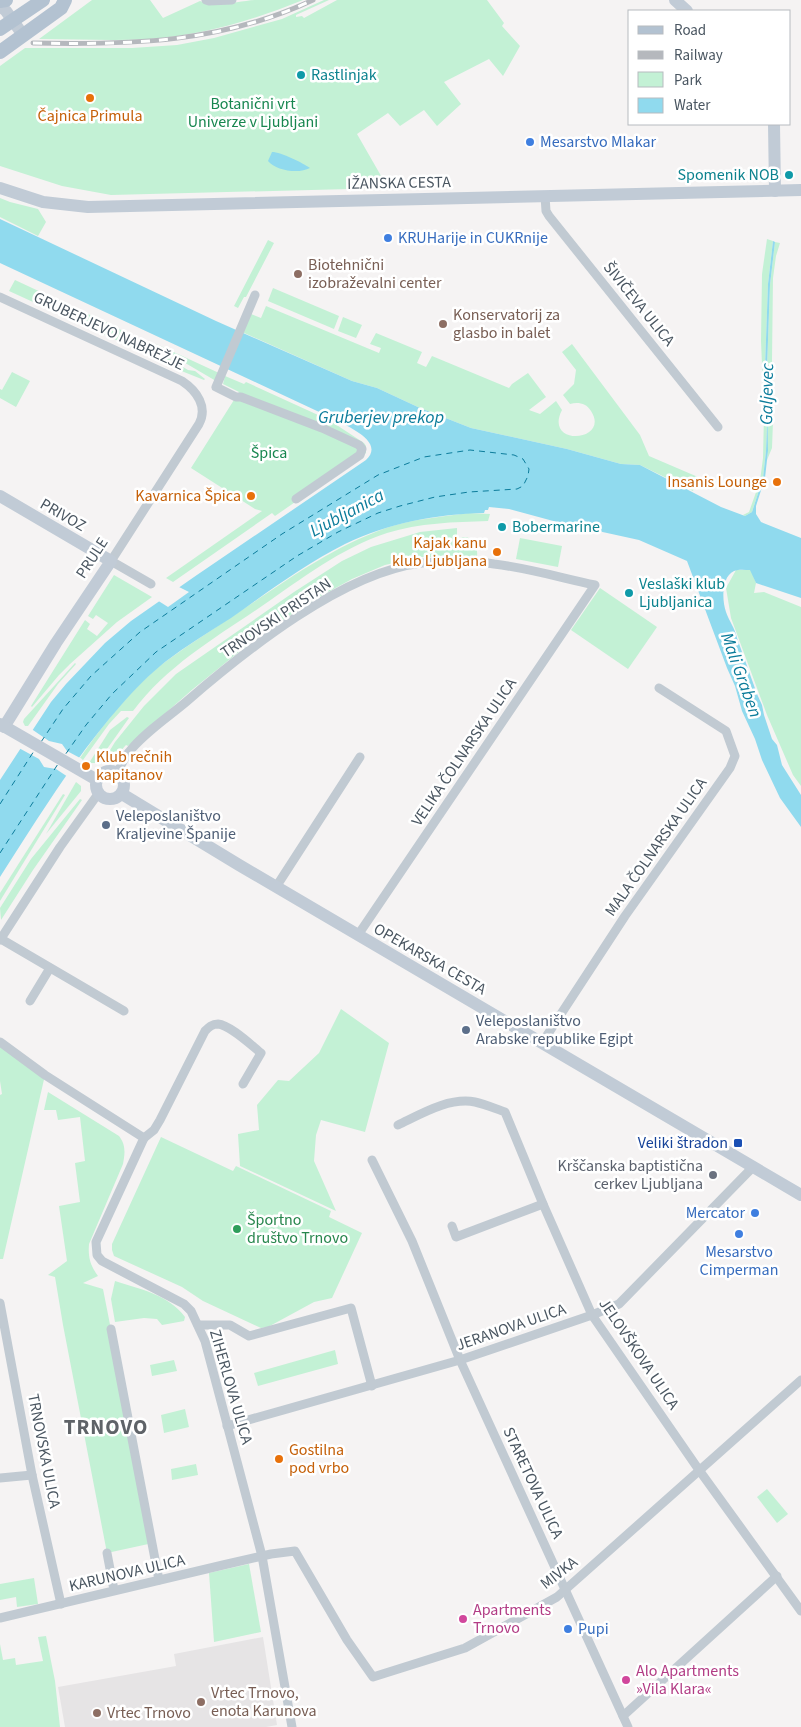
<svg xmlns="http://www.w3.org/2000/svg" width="801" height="1727" font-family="'Source Sans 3',sans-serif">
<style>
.education{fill:#e6e4e5}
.green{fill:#c3f1d5}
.water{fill:#90daee}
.pier{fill:#f5f3f3}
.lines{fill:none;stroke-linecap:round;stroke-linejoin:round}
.ferry{stroke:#0c7c9b;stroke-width:1;stroke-dasharray:6 5;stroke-linecap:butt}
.street{stroke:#c1cad2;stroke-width:9}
.secondary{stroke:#c1cbd6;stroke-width:12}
.primary{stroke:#b3c2d1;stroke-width:14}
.rail-casing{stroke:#b5b8bd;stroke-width:5}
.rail{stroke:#fff;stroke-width:3;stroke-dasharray:9;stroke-linecap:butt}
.culture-dot{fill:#0f9aa8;stroke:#fff;stroke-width:2}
.food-dot{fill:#e8710a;stroke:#fff;stroke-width:2}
.shop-dot{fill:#3f7fe0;stroke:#fff;stroke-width:2}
.education-dot{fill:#8d6e63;stroke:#fff;stroke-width:2}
.service-dot{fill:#5c6f8a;stroke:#fff;stroke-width:2}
.transit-dot{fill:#1a4fb4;stroke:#fff;stroke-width:2}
.worship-dot{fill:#6b7280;stroke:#fff;stroke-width:2}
.leisure-dot{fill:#2e9e5b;stroke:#fff;stroke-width:2}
.hotel-dot{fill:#d1479c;stroke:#fff;stroke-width:2}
.labels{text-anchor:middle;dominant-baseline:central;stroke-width:5;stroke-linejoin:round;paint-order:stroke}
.culture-label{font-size:16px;fill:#0d838f;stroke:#fff;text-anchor:start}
.park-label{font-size:16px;fill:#17864f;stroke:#fff}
.food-label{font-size:16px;fill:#c56008;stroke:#fff;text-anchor:end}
.shop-label{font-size:16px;fill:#366cbe;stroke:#fff;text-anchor:start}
.street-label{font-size:16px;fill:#4a5661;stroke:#fff}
.education-label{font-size:16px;fill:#785e54;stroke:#fff;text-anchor:start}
.service-label{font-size:16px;fill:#4e5e75;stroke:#fff;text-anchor:start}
.transit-label{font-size:16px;fill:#164399;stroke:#fff;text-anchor:end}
.worship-label{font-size:16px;fill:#5b616d;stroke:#fff;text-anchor:end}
.leisure-label{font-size:16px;fill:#27864d;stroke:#fff;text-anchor:start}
.hotel-label{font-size:16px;fill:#b23c85;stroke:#fff;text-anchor:start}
.water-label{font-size:18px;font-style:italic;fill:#0c7c9b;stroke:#fff}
.district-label{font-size:21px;font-weight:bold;letter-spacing:1px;fill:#5f6368;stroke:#fff}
</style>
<rect width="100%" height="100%" fill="#f5f3f3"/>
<polygon class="education" points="263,1637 277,1725 266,1727 65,1727 58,1687 176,1666 174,1654"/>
<g class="green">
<path d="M92,0h58l13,18 37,-17c17,7 38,0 55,-1 16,0 32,0 48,0 -49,20 -99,35 -153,39 -37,2 -74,0 -111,0z"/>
<polygon points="324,0 329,0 296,15 296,17 302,16 304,18 337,0 487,0 504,23 502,26 520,46 503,76 489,59 444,82 461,104 437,126 424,110 400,126 388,113 357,134 388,188 111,195 62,186 0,166 0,66 25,48 132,48 177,45 214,38 282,19"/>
<polygon points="0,198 10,202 38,209 46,222 38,236 0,217"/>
<polygon points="767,239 773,241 768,284 765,367 767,427 766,451 763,478 752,512 745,516 743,515 749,512 760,481 763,458 764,414 761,341 762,274"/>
<polygon points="268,240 274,243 246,297 244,297 238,308 234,306"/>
<polygon points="775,242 780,243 776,256 773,278 772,360 774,395 772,448 767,460 765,478 757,510 765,478 768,451 767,368 770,285"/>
<polygon points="15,280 116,327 188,370 195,371 205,379 204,380 174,368 171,365 9,291"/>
<polygon points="273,288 339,316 334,329 268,301"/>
<path d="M266,306l113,47 2,-5 -11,-4 6,-11 46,19 -5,11 9,4 6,-11 77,32 3,-4 16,-11 18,24 -17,13 11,4 16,-13 6,9c-19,37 49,32 29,1 -5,-8 -13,-9 -21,-7l-7,-9 11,-11 2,-14 -14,-18 10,-8 68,91 9,21 49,21 -5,14 -53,-26 -19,-1 -54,-15 -96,-21 -51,-20 -43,-20 -25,-7 -110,-49 9,-18 10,4z"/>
<polygon points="343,317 362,325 356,338 338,331"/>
<polygon points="154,343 219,373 216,381 163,350 164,348"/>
<polygon points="12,372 30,381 16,407 0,398 0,389 2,390"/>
<polygon points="225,376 244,384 246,382 329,420 364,443 366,446 366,453 275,516 272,513 173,582 166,578 262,511 255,509 191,468 239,392 223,384"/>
<path d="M468,513l22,1 -2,7c-34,1 -69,2 -101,12 -46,15 -86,46 -125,73 -47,32 -94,59 -129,105h-12l-12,13 -26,36 -3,-2c22,-32 54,-73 85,-96 29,-21 59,-40 89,-60 43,-29 82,-56 132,-74 26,-9 55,-11 82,-15z"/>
<path d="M457,528v10l10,-1c8,5 11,11 10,20h-56l-36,8 -33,14 -40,22 -52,34 -67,54 -65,57 -2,-1c-6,6 -13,18 -22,15l11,-18 29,-36 32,-32 118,-82 48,-31 29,-14 49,-15z"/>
<polygon points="520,538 562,546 558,567 516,559"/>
<polygon points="736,570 751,570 756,583 754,593 764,592 801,607 801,786 793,775 767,715 731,618 726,588"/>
<polygon points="114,575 152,597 117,622 70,664 59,675 32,707 31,706 85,620 90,624 87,629 97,636 108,623 96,615 93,619 88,616"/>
<polygon points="600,588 657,627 628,669 571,630"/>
<polygon points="75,663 76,664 58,684 28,726 25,726 23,722 24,719"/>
<polygon points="127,717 129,718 97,763 89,763 110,730"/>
<polygon points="76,782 81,786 81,791 46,834"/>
<polygon points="63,794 65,795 0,901 0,893"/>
<polygon points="80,799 82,800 33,870 1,920 0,908 31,859"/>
<polygon points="341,1009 389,1043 365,1132 321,1120 316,1135 314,1161 336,1211 240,1166 238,1134 259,1130 257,1105 278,1080 289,1081 319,1053"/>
<polygon points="0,1042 45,1075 3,1259 0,1259 0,1095 2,1094 0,1081"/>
<path d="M48,1092l71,44c7,9 6,17 4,28l-34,80c-1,13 1,21 9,32l-15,7 20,6 50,254 -46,10 -44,-228 -8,-48 -7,-2 19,-14 -8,-55 21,-4 -5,-39 10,-2 -5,-44 -22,3 -2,-10h-12z"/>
<polygon points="161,1137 233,1171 236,1166 331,1211 329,1217 362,1233 332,1298 314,1302 268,1327 261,1328 203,1301 182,1287 114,1256 112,1250 112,1244"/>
<path d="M115,1281c25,8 54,14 70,36l-1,4 -22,4 -5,-6 -13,-1 -29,4 -4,-23z"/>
<polygon points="335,1350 338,1364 258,1386 254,1373"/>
<polygon points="174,1360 177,1371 152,1376 150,1365"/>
<polygon points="185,1409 189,1427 164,1433 161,1415"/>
<polygon points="196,1464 198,1475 172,1480 171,1469"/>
<polygon points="767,1489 788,1514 777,1523 757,1497"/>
<polygon points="249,1564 261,1632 214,1642 209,1573"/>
<polygon points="34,1578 38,1604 17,1607 16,1597 0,1600 0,1584"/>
<polygon points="46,1636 55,1681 60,1727 0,1727 0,1644 3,1660 15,1658 16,1665 43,1661 38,1637"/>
</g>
<g class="water">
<path d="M272,152c9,0 31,11 38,16 -11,6 -34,3 -42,-7z"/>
<path d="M0,219l216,102 136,60 25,7 43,20 51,20 96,21 54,15 19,1 81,42 24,9 7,-4 11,-34 3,-27 1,-24 -2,-60 3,-83 5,-43 2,1 -5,43 -3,83 1,83 -3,27 -9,28v8l5,8 40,16v60l-45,-15 -6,-13c-5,0 -11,-1 -16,1 -13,6 -12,30 -8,41 3,9 9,16 11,26l20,56 5,11 2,10 8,24 5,6 5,20 19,30v32l-21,-29 -18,-38 -7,-21 -13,-28 -7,-25 -8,-18 -40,-107 -48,-21 -82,-18 -48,-13 -20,-2 -1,3h-3l-1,3c-47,1 -96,10 -139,31 -40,20 -77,48 -114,74 -22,14 -45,28 -66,44 -15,12 -31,28 -43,42 -47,53 -84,114 -122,173v-97l51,-78 15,-18 39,-41 26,-22 63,-44 172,-117c20,-19 -20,-34 -34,-42l-332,-155z"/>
</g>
<g class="pier">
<polygon points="177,586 189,592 168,607 157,600"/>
<polygon points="30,728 49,741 62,744 67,751 82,759 68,777 56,769 44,767 39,759 17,747"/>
</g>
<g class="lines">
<g class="ferry">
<polyline points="41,742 63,709 91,676 140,632 282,534 378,475 424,457 470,450 514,455 523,459 529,469 528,476 523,486 517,489 469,492 435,497 400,506 378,513 338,532 297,556 156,652 112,694 86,725 65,755"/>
<polyline points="0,804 34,751"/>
<polyline points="0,853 58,764"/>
</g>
<g class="street">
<polyline points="206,0 209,1 232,0"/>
<polyline points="545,196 546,211 549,216 718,427"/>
<polyline points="255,295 216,387 236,397 241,397 322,428 359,445 362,449 360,455 296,499"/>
<path d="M0,297l182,84c15,10 26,26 17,43l-88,137 40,23"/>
<path d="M118,772c3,-7 6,-14 11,-20 15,-19 38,-34 57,-50 59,-51 157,-130 236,-139 24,-2 49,-3 72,1 34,4 68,14 101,21l-237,350"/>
<polyline points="276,887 360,757"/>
<polyline points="1,939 124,1011"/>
<polyline points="0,940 60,847 98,794"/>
<polyline points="30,1001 50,968"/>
<polyline points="0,1042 45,1075 144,1138 96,1242 97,1255 102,1261 184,1304 191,1311 205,1341 262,1556 292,1727"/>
<polyline points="542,1043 625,916 730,768 735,756 726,731 659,688"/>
<path d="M398,1125c23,-11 51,-28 77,-23 10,2 21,7 30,10l38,92 49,111 107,155 102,141"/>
<path d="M144,1138l10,-8 6,-10 45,-89c4,-4 7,-7 13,-7 12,1 33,21 43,29l-18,31"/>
<polyline points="372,1160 412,1241 460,1360 628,1727"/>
<polyline points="452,1226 456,1237 543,1204"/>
<polyline points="0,1303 32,1475 61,1604"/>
<polyline points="198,1325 230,1325 249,1336 351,1308 372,1386"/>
<polyline points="111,1329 159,1580"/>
<polyline points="227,1426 460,1360 592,1315 619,1304 753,1167"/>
<polyline points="0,1478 32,1475"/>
<polyline points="107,1553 114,1590"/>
<polyline points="0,1618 223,1565 271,1554 295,1551 347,1640 373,1677 465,1648 557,1597 801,1380"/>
<polyline points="623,1716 777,1576"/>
</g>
<g class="secondary">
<polyline points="675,0 687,11"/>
<polyline points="0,6 6,11 23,35"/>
<polyline points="774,124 775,191"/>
<polyline points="0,188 43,202 88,207 801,190"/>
<polyline points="0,496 111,561 56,643 4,727"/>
<polyline points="0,724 97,780"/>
<circle cx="110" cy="785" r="14"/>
<polyline points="122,794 239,865 801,1195"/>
</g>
<g class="primary">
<polyline points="0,1 6,0"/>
<polyline points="0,29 43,0"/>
<polyline points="0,52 61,8 65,0"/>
</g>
<defs>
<path id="rail" d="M33,43c99,2 188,0 280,-43"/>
</defs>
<use href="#rail" class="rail-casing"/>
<use href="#rail" class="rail"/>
</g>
<g class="culture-dot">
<circle cx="301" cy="75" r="5"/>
<circle cx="789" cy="175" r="5"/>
<circle cx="502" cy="527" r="5"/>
<circle cx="629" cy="593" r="5"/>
</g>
<g class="food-dot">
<circle cx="90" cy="98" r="5"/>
<circle cx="777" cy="482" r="5"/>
<circle cx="251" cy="496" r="5"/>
<circle cx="497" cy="552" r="5"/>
<circle cx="86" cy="766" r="5"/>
<circle cx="279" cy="1459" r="5"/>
</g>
<g class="shop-dot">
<circle cx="530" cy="142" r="5"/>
<circle cx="388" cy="238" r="5"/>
<circle cx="755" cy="1213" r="5"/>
<circle cx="739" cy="1234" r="5"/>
<circle cx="568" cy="1629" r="5"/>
</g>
<g class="education-dot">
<circle cx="298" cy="274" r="5"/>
<circle cx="443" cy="324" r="5"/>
<circle cx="201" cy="1702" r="5"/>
<circle cx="97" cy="1713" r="5"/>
</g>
<g class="service-dot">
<circle cx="106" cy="825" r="5"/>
<circle cx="466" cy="1030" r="5"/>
</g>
<rect class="transit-dot" x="733" y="1138" width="10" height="10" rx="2.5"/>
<circle class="worship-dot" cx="713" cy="1175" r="5"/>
<circle class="leisure-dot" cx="237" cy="1229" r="5"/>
<g class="hotel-dot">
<circle cx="463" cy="1619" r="5"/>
<circle cx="626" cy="1680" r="5"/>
</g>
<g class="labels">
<g class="culture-label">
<text x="311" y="75">Rastlinjak</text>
<text x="779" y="175" text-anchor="end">Spomenik NOB</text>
<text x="512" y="527">Bobermarine</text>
<text x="639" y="584">Veslaški klub<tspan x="639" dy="18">Ljubljanica</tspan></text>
</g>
<g class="park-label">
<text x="253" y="104">Botanični vrt<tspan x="253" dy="18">Univerze v Ljubljani</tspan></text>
<text x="269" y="453">Špica</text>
</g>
<g class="food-label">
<text x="90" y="116" text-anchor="middle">Čajnica Primula</text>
<text x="767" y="482">Insanis Lounge</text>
<text x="241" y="496">Kavarnica Špica</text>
<text x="487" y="543">Kajak kanu<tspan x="487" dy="18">klub Ljubljana</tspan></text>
<text x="96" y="757" text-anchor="start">Klub rečnih<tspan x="96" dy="18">kapitanov</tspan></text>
<text x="289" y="1450" text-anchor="start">Gostilna<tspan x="289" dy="18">pod vrbo</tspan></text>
</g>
<g class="shop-label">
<text x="540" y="142">Mesarstvo Mlakar</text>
<text x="398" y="238">KRUHarije in CUKRnije</text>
<text x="745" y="1213" text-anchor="end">Mercator</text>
<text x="739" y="1252" text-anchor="middle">Mesarstvo<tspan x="739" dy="18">Cimperman</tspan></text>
<text x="578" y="1629">Pupi</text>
</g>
<g class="street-label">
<text transform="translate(399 183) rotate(-1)">IŽANSKA CESTA</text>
<text transform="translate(639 304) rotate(51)">ŠIVIČEVA ULICA</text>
<text transform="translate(109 331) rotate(25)">GRUBERJEVO NABREŽJE</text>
<text transform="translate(63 515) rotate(30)">PRIVOZ</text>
<text transform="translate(92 558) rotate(-57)">PRULE</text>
<text transform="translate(276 618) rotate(-34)">TRNOVSKI PRISTAN</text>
<text transform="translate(464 752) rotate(-56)">VELIKA ČOLNARSKA ULICA</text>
<text transform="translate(656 847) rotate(-55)">MALA ČOLNARSKA ULICA</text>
<text transform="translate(430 959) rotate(30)">OPEKARSKA CESTA</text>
<text transform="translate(511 1327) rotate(-19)">JERANOVA ULICA</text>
<text transform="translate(639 1354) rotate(56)">JELOVŠKOVA ULICA</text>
<text transform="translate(231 1387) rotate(74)">ZIHERLOVA ULICA</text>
<text transform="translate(44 1451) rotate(79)">TRNOVSKA ULICA</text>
<text transform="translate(533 1483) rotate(65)">STARETOVA ULICA</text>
<text transform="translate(127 1573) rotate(-13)">KARUNOVA ULICA</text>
<text transform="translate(559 1573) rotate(-38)">MIVKA</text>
</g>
<g class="education-label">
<text x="308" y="265">Biotehnični<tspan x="308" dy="18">izobraževalni center</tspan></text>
<text x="453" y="315">Konservatorij za<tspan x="453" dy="18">glasbo in balet</tspan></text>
<text x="211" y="1693">Vrtec Trnovo,<tspan x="211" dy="18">enota Karunova</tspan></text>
<text x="107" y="1713">Vrtec Trnovo</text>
</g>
<g class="service-label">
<text x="116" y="816">Veleposlaništvo<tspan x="116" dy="18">Kraljevine Španije</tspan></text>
<text x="476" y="1021">Veleposlaništvo<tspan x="476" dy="18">Arabske republike Egipt</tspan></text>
</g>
<g class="transit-label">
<text x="728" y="1143">Veliki štradon</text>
</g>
<g class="worship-label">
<text x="703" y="1166">Krščanska baptistična<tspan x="703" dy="18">cerkev Ljubljana</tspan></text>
</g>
<g class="leisure-label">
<text x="247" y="1220">Športno<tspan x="247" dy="18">društvo Trnovo</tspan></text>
</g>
<g class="hotel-label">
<text x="473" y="1610">Apartments<tspan x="473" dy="18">Trnovo</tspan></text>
<text x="636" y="1671">Alo Apartments<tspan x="636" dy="18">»Vila Klara«</tspan></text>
</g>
<g class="water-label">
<text transform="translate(767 394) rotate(-89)">Galjevec</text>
<text x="381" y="417">Gruberjev prekop</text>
<text transform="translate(347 513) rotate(-28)">Ljubljanica</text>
<text transform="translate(741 675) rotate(70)">Mali Graben</text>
</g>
<g class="district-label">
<text x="106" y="1427">TRNOVO</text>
</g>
</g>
<rect x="628" y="10" width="162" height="115" fill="#ffffff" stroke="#b7bbc0"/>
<rect x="638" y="26" width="25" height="8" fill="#b3c2d1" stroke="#b7bbc0"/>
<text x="674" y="35" font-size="15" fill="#4a5661">Road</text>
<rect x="638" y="51" width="25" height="8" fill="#b5b8bd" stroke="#b7bbc0"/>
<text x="674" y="60" font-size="15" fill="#4a5661">Railway</text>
<rect x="638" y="72" width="25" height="15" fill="#c3f1d5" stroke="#b7bbc0"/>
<text x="674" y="85" font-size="15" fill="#4a5661">Park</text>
<rect x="638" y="98" width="25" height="15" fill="#90daee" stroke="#b7bbc0"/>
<text x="674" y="110" font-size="15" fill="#4a5661">Water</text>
</svg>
